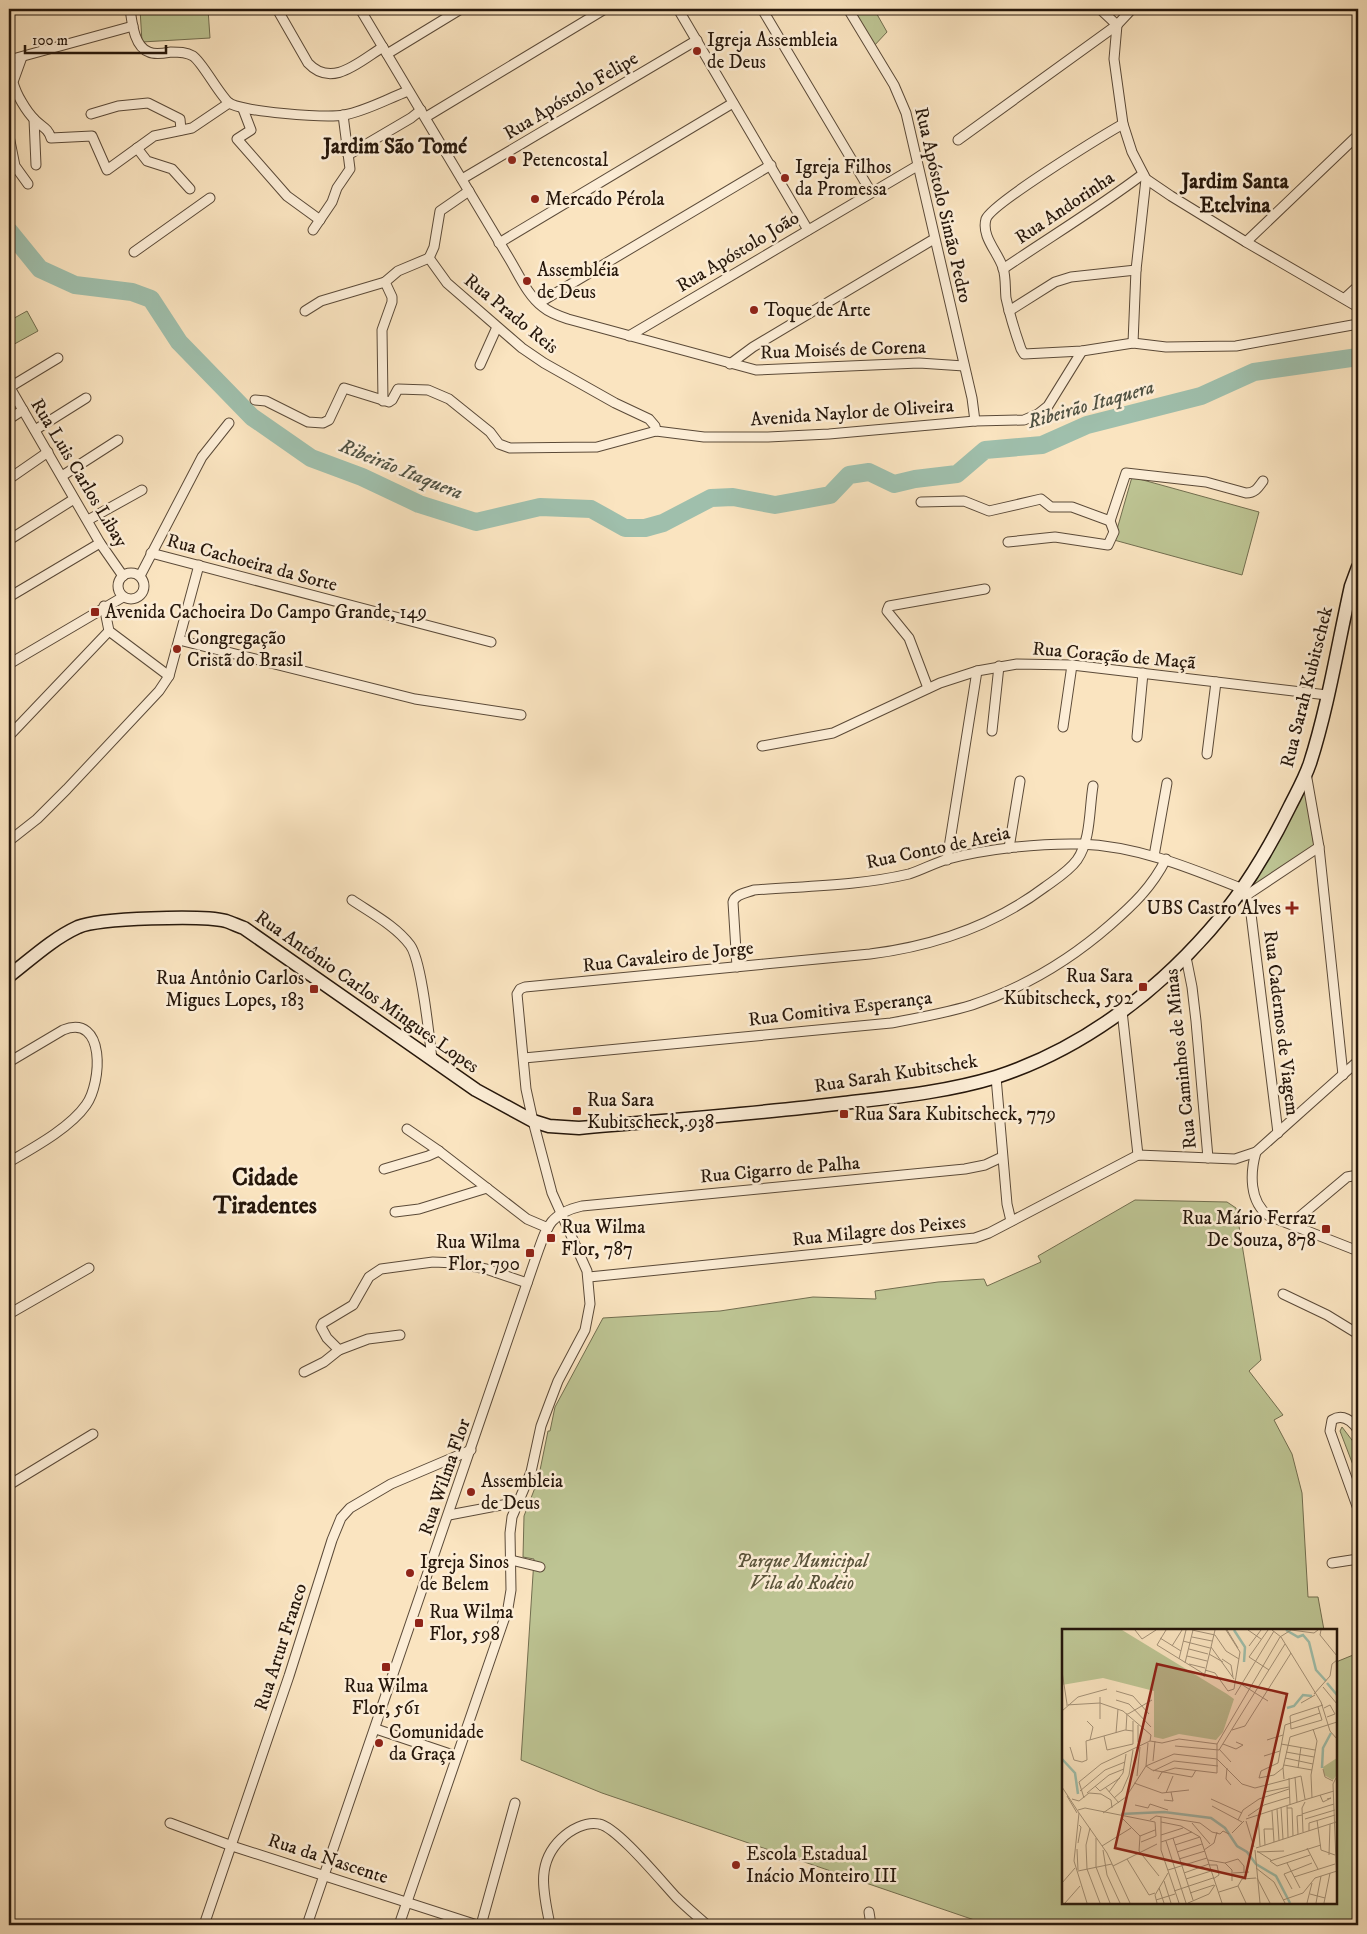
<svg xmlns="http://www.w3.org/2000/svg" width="1367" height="1934" font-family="'IM FELL DW Pica',serif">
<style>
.green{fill:#bdc493;stroke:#726e4f}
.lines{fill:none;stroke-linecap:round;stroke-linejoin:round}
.river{stroke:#9fbfac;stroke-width:18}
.street-casing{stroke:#5b4a38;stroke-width:11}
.secondary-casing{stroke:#26170b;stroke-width:15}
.street{stroke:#fcedd6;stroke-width:9}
.secondary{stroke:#fcedd6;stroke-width:12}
.poi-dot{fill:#8f2418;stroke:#fcedd6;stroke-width:2}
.labels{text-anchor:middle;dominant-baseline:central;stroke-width:5;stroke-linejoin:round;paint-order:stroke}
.poi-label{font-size:19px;fill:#26170b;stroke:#fcedd6;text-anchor:start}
.street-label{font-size:19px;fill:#26170b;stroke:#fcedd6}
.park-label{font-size:19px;font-style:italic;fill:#5b543b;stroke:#fcedd6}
.water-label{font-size:20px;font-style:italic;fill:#505243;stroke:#fcedd6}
.quarter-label{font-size:21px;font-weight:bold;fill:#26170b;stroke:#fcedd6}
.district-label{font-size:24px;font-weight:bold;fill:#26170b;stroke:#fcedd6}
.inset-river{fill:none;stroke:#9fbfac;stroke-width:2.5}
.inset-road{fill:none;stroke:#a59278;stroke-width:1}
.view{fill:#8f2418;fill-opacity:0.15;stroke:#8f2418;stroke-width:2.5}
.inset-edge{fill:none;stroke:#26170b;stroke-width:2.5}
</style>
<rect width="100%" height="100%" fill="#fae4c0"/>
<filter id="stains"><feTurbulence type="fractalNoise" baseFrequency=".004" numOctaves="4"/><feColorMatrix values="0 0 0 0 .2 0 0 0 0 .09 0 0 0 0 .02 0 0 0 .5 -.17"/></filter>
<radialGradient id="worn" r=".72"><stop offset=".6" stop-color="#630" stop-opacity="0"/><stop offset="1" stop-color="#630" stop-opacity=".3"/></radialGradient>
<g class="green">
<polygon points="140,9 208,9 210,38 142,42"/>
<polygon points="851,9 874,9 887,32 872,48"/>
<polygon points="27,311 38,331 9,347 9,321"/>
<polygon points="1132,477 1259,512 1242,575 1114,540"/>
<polygon points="1305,789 1314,846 1251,890"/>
<polygon points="1135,1200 1227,1202 1236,1208 1261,1360 1249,1371 1283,1415 1274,1420 1292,1454 1302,1493 1308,1597 1318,1597 1324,1630 1063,1630 1063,1903 1336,1903 1336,1662 1358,1653 1358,1925 989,1925 602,1793 521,1760 534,1559 523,1557 524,1516 538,1480 548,1431 550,1431 555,1407 603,1318 720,1311 813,1297 876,1299 875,1291 938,1282 984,1279 987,1286 1041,1262 1038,1256"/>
<polygon points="1342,1427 1358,1448 1358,1478 1340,1431"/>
</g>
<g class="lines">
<polyline class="river" points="9,231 40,269 75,285 132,292 151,299 179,342 252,417 311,458 362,477 419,504 476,522 540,507 591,509 625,528 645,528 663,523 711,498 733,497 775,505 830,495 849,475 869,472 894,484 915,479 957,474 985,450 1042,445 1087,425 1201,396 1254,372 1358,357"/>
<defs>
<g id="street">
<path d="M130,9c2,13 4,38 19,43 6,3 16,1 22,0 8,0 15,0 22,4 9,6 24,35 35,46 10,10 99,16 116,13 22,-4 43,-16 64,-24"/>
<path d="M277,9l31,54c24,26 52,-2 75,-16"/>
<path d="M360,9l150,251c9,15 18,36 33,47 7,6 16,9 25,12l188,51 163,-7 45,3"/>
<polyline points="678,9 808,230"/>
<polyline points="762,9 871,192"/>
<polyline points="848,9 894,85 906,113 972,398 975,421"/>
<polyline points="1100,9 1117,25"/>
<polyline points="1117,25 1114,59 1123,124 1132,152 1146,179 1171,196 1246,242 1358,307"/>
<polyline points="387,54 461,9"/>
<path d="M22,57l-9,25c3,12 13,29 22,38 7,7 13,8 16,18l41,-2 15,34 47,-34 38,-8 37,-25"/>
<polyline points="9,60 133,26"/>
<polyline points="243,109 251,130 237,139 287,196 320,220"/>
<polyline points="91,114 118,106 148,103 180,119 181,130"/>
<polyline points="426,117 605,9"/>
<polyline points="34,119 36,165"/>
<path d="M1123,124c-21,12 -132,80 -137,95 -5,18 12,33 17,49 3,9 2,21 3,30 4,18 9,34 15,51l3,5 58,-3 51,-8 33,4 70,-1 122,-22"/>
<polyline points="9,136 15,166 28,184"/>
<polyline points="958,140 1117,25 1132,9"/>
<polyline points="137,148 147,161 172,169 190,189"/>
<polyline points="348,155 411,118 421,110"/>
<polyline points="462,179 697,40"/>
<polyline points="313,230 332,202 337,188 350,169 343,115"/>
<polyline points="1246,242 1358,135"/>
<polyline points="499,243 733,103"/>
<polyline points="134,252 210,198"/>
<polyline points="429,258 447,283 522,348 544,363 615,403 649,419 655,426 656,431"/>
<polyline points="429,258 434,247 440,211 469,191"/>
<path d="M1003,269c47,-32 95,-61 140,-95"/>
<polyline points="1345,298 1358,286"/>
<polyline points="539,303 771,165"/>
<polyline points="305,311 321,301 385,282"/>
<polyline points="1009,311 1055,282 1071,277 1136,270"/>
<polyline points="629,336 917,166"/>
<polyline points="1133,343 1136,270 1146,179"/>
<polyline points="730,364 753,347 934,239"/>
<polyline points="480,365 497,327"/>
<polyline points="9,386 100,543 123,576"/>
<polyline points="10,387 58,358"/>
<polyline points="255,400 266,401 308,422 323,423 329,420 344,388 389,402 392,400 398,389 428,390 449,399 490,432 499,444 510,448 597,447 656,431 704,437 768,437 829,434 975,421 1024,420 1038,414 1048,406 1082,351"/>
<polyline points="383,401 382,330 392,302 392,297 385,282 398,271 429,258"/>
<polyline points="9,419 23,410"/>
<polyline points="35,430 86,398"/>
<polyline points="62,476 118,440"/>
<polyline points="9,479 48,452"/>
<path d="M921,502l43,-1 25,10 52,-12 10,8h21l38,14 16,-48 80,9 40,11c9,0 12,-5 17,-12"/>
<polyline points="88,520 142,490"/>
<polyline points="9,540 74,499"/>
<polyline points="1008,542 1055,537 1108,545 1114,532 1110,521"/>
<polyline points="151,553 491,642"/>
<circle cx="131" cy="586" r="13"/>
<polyline points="140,576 202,457 229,423"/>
<polyline points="9,597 100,543"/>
<polyline points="104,606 109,631 169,676"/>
<polyline points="179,640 415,699 521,715"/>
<polyline points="9,664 123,597"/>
<polyline points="928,688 909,638 887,611 889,606 985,589"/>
<polyline points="1063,727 1072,665"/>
<polyline points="992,731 999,666"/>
<polyline points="9,736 109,631"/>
<polyline points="1137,737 1143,673"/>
<polyline points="762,746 833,733 940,683 977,671 1017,664 1072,665 1327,695"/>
<polyline points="1207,754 1216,682"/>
<polyline points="1306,773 1319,847 1343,1075"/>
<polyline points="9,841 37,819 67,789 159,691 169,676 199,565"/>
<polyline points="1009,848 1020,781"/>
<polyline points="1154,856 1167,783"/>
<polyline points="947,860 977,671"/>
<polyline points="1247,895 1319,847"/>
<path d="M352,900c19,13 44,26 58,45 12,16 19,91 22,114"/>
<polyline points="1186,957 1192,987 1196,1021 1208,1158"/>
<path d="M737,967l-4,-65c2,-8 13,-9 21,-12 51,-4 104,-4 155,-16 13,-4 25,-11 39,-15 38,-10 92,-16 132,-15 58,2 110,24 163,45l7,17 28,227"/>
<polyline points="1122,1011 1138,1155"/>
<path d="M524,1058l367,-35c27,-5 55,-10 81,-18 51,-17 98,-45 138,-80 23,-20 42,-38 56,-66"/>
<path d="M9,1062l54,-32c43,-17 39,53 23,75 -16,23 -53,43 -77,57"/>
<polyline points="996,1077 1007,1204 1011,1221"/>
<polyline points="407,1129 439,1151 527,1219 548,1228"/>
<path d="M1256,1152c-6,21 -7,50 13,64l89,35"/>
<polyline points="384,1169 428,1156 439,1151"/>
<polyline points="395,1212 419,1209 487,1188"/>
<polyline points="1291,1224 1347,1177 1358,1175"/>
<polyline points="589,1277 975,1238 989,1233 1138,1155 1235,1159 1256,1152 1358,1061"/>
<polyline points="1283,1294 1327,1315 1358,1334"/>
<polyline points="9,1314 89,1268"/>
<polyline points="400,1335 368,1339 339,1350 327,1338 321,1327 323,1323 353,1305 369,1277 381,1269 433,1262 456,1263 486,1269 527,1283"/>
<polyline points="304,1372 324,1362 339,1350"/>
<path d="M1358,1430c-6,-9 -15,-17 -26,-10l-2,11 28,78"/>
<polyline points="9,1485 93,1434"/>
<polyline points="449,1515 518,1502"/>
<polyline points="511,1560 540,1567"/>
<polyline points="1332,1563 1358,1559"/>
<polyline points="376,1729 456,1756"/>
<polyline points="170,1823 232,1846 477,1925"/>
<polyline points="869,1912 871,1925"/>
<polyline points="204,1925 289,1676 332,1540 341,1518 350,1508 391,1484 471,1450"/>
<path d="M307,1925l228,-665c11,-30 12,-46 47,-54l383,-37 20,-4 17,-8"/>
<path d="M399,1925l109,-317 3,-18 -1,-57 2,-16 19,-45 10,-46 9,-24 8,-21 27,-51 5,-26 -3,-33 -35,-78 -19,-72 -7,-32 -9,-95 3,-5 5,-2 345,-33c64,-8 123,-28 175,-67 11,-8 24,-16 32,-27 14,-20 12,-50 16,-74"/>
<polyline points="481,1925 515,1803"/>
<path d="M550,1925c-6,-31 -15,-61 11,-86 9,-9 25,-18 38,-15 18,3 62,57 77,73 10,10 21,19 31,28"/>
</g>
<path id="secondary" d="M9,976c22,-17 43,-37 69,-49 21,-9 125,-12 148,-6 6,2 12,5 18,7l232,162 57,31 16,5 30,2c88,-8 177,-14 265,-25 51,-6 103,-11 152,-26 83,-27 156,-81 213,-146 34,-38 59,-80 81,-125 7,-14 15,-28 20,-43 18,-56 28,-119 41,-177l7,-19"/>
</defs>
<use href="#street" class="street-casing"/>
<use href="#secondary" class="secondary-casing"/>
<use href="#street" class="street"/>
<use href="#secondary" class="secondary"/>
</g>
<g class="poi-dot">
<circle cx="697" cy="51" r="5"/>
<circle cx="512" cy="160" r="5"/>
<circle cx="785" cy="178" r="5"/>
<circle cx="535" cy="199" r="5"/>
<circle cx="527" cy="281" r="5"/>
<circle cx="754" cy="310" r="5"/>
<rect x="90" y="607" width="10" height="10" rx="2.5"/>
<circle cx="177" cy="649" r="5"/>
<path d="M1289.5 900.5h5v5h5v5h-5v5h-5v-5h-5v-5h5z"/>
<rect x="1138" y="982" width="10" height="10" rx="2.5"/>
<rect x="309" y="984" width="10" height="10" rx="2.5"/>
<rect x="572" y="1106" width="10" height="10" rx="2.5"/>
<rect x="839" y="1109" width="10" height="10" rx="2.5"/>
<rect x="1321" y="1224" width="10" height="10" rx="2.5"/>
<rect x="546" y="1233" width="10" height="10" rx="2.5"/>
<rect x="525" y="1248" width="10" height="10" rx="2.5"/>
<circle cx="471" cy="1492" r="5"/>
<circle cx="410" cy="1573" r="5"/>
<rect x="414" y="1618" width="10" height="10" rx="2.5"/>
<rect x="381" y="1662" width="10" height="10" rx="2.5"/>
<circle cx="379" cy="1743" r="5"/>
<circle cx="736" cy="1865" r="5"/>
</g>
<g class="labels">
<g class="poi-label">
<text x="707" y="40">Igreja Assembleia<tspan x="707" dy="22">de Deus</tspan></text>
<text x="522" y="160">Petencostal</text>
<text x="795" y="167">Igreja Filhos<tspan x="795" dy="22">da Promessa</tspan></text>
<text x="545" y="199">Mercado Pérola</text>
<text x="537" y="270">Assembléia<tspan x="537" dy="22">de Deus</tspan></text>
<text x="764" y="310">Toque de Arte</text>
<text x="105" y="612">Avenida Cachoeira Do Campo Grande, 149</text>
<text x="187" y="638">Congregação<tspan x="187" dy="22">Cristã do Brasil</tspan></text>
<text x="1281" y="908" text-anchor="end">UBS Castro Alves</text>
<text x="1133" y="976" text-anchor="end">Rua Sara<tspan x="1133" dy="22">Kubitscheck, 592</tspan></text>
<text x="304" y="978" text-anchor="end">Rua Antônio Carlos<tspan x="304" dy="22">Migues Lopes, 183</tspan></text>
<text x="587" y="1100">Rua Sara<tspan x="587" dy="22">Kubitscheck, 938</tspan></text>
<text x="854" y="1114">Rua Sara Kubitscheck, 779</text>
<text x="1316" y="1218" text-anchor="end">Rua Mário Ferraz<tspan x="1316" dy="22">De Souza, 878</tspan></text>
<text x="561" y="1227">Rua Wilma<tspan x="561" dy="22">Flor, 787</tspan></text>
<text x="520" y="1242" text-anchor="end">Rua Wilma<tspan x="520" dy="22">Flor, 790</tspan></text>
<text x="481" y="1481">Assembleia<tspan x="481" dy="22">de Deus</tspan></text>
<text x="420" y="1562">Igreja Sinos<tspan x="420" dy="22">de Belem</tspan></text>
<text x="429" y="1612">Rua Wilma<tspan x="429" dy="22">Flor, 598</tspan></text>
<text x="386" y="1686" text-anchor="middle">Rua Wilma<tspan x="386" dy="22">Flor, 561</tspan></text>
<text x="389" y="1732">Comunidade<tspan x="389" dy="22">da Graça</tspan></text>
<text x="746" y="1854">Escola Estadual<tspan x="746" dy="22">Inácio Monteiro III</tspan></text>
</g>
<g class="street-label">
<text transform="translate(571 96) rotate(-31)">Rua Apóstolo Felipe</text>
<text transform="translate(943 205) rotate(77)">Rua Apóstolo Simão Pedro</text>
<text transform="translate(1065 208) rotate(-34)">Rua Andorinha</text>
<text transform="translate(738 252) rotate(-31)">Rua Apóstolo João</text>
<text transform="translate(511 314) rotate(39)">Rua Prado Reis</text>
<text transform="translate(843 350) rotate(-2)">Rua Moisés de Corena</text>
<text transform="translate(852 413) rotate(-4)">Avenida Naylor de Oliveira</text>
<text transform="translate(79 473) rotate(59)">Rua Luis Carlos Libay</text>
<text transform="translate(252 563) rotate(15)">Rua Cachoeira da Sorte</text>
<text transform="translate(1114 656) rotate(5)">Rua Coração de Maçã</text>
<text transform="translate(1307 687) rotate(-76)">Rua Sarah Kubitschek</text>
<text transform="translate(938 848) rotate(-12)">Rua Conto de Areia</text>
<text transform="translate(668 957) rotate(-6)">Rua Cavaleiro de Jorge</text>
<text transform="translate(367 992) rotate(35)">Rua Antônio Carlos Mingues Lopes</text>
<text transform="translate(840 1009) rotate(-7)">Rua Comitiva Esperança</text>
<text transform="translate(1281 1023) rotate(83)">Rua Cadernos de Viagem</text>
<text transform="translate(1181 1059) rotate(-96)">Rua Caminhos de Minas</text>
<text transform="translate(896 1074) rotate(-9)">Rua Sarah Kubitschek</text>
<text transform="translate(780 1170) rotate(-5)">Rua Cigarro de Palha</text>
<text transform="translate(879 1231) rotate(-6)">Rua Milagre dos Peixes</text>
<text transform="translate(445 1477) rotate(-71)">Rua Wilma Flor</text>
<text transform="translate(281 1647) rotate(-72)">Rua Artur Franco</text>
<text transform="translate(328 1859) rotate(18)">Rua da Nascente</text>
</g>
<g class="park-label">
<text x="802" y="1561">Parque Municipal<tspan x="802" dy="22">Vila do Rodeio</tspan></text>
</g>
<g class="water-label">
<text transform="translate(1091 405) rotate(-16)">Ribeirão Itaquera</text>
<text transform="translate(401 470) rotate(22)">Ribeirão Itaquera</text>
</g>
<g class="quarter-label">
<text x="395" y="147">Jardim São Tomé</text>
<text x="1235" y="182">Jardim Santa<tspan x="1235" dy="24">Etelvina</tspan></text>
</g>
<g class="district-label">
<text x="265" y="1178">Cidade<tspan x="265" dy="28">Tiradentes</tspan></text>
</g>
</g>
<g transform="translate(1062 1629)">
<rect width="275" height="275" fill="#fae4c0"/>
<path d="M0,1h60l105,64 7,5 -11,33 -7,8 -37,-6 -16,5 -9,-2v-46l-51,-13 -41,7zM275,129v17l-4,5 -9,-5 -1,-8z" fill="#bdc493"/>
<path class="inset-river" d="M172,1l11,17 -1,15M224,1l12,7 5,-2 6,7 7,28 10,11M265,54l10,12M225,79l7,-2 9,-11 9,1M0,130l13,14 3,21M260,139l1,-20 8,-15M59,185l43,-2 47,6 14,10 12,18 10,6 9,12 20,12 14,27"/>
<path class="inset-road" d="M73,1l7,9 14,-9M104,1l-9,15 47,29M130,1l23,5 11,16 13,8M165,1l11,18M186,1l13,9M206,1l-19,27 20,13M210,1l9,7 40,65 9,29 7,8M259,1l-1,5 17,21M130,8l20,4M98,9l21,13M121,12l27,7M110,17l10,-16M187,17l12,-16M149,18l23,32M127,20l19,5M147,25l14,8M125,27l20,5M117,30l7,-29M160,30l9,6 2,12M123,34l8,-33M127,35l16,4M143,41l10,3 13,18 6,-2 6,-37 -14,-22M0,42l5,33M142,48l11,-47M179,55l27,17M261,58l14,17M54,62l17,5 16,18M252,65l16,-18 2,-12 5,-4M173,66l39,-64M54,71l13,4 22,23M239,74l14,-8M4,76l34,-2 23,8 28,24 -1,6M256,78l4,13 -31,9 -1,-13 2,-1 31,-10M262,79l6,-3 5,9 -8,3M0,82l16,-14 29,-8M66,85l24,-14M38,90v-22M25,92l6,6 -3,13M76,96v17M64,101l1,-17M170,101l13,-4 46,-73M54,104l2,-24M42,107l3,14 26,-6v-23M205,111l16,-5M86,114l-2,23 6,4 40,7 4,-7M155,115l63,-107 11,-7 23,3 4,-3M161,115l13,5 7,-4 -7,-3M219,115l34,6M113,117l44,4 66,-106M8,118l4,13 8,2 5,-2 -1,-19 39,-11 8,1M157,120l12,13M224,123l28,5M202,127l16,-5M223,129l28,6M91,132l2,-20M222,136l28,5M165,139l-1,11 5,6M221,139l-9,7 -15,3 2,-7 17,-8 7,-38 35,-12M236,139l3,-21M261,140l2,8 8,4M91,142l21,-10 44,5M75,147l3,-29M275,147l-4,8 4,103M233,148l2,25M227,149l1,27M96,150l4,-7 13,-4 42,5v-29M222,150l-1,-11 7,-31 47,-15M72,154l28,10 27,-3M33,157l5,5 20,-13M0,158l17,26 -5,48 13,42M43,158l14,16M18,162l25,-21 20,-8M47,163l14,-19 3,-19M203,163l24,-5M25,164l22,-18 15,-6M104,164l7,-17M258,166l3,7 8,-4 -4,1M5,167l10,17M22,169l-5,-16 22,-18 49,-23 12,2 17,-4 38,5M52,169l8,-7 7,-16 4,-25M250,169l-1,-23 6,-34 -4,-12M10,170l7,2 10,-8 12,1 10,6 1,8M149,170l31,14M102,171l9,1 -2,-9M242,171l30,-9M73,176l13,3 2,-4 18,6M150,177l30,16M225,177l1,31M219,178l2,32M225,179h5l1,28M215,180l2,31M16,181l7,-2 70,14 1,14 -15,6M210,182l2,31M17,184l28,40 23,50M41,184l23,-16 20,-31 28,-12 43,5 25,25 13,4 46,-12 4,23M240,185l32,-10M196,186l2,31M186,187l16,-11 26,-8M59,188l19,19 -1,15 20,25M99,188v33l18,53M184,190l58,-19M243,190l30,-9M88,191l6,-4 44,7 12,9 8,2 3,-3 6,3M176,191l5,-10 16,-11 30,-10M255,191l4,30 14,5M184,192l8,26M99,193l20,4 19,11 22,66M130,194l18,21M28,199l-4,17 1,24 13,34M247,202v-8l26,-8M241,203l-1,-24 3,-6M170,204l12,-12M236,205l-1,-18 5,-1M99,206l22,-7M78,207l15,-6M34,209v29l14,36M111,209l20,62M104,212l20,62M99,213l31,-10M16,214l3,-16 -2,-2M113,216l25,-8M203,216l-1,-16h9M40,217l29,-18M194,219l80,-26M245,219l11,21M15,220l1,21M41,221l4,25 13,28M142,221l10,-7 3,-11M193,221l5,53M195,222l14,9M115,223l25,-8M195,223l27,-1M248,226l-33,11 -7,-5 51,-16M267,226l1,-31M65,230l22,36 6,-2M117,230l26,-8M146,231l17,3 7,7v11M163,234l13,-4 6,7v6M225,234l13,25M147,236h8l2,10 -6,4M51,237l44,-22M194,239l18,14 11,21M106,241l39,-12M16,242l34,-7M122,244l25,-9M171,244l16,-1M232,248l41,-13M195,249l13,25M124,250l25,-8M102,252l7,22M0,254l13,-15M176,257l4,-7 14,-1M176,257l8,17M97,259l5,15M230,260l-8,-15 28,-11M112,262l39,-13M157,263l19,-6M128,264l24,-8M248,265l15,4M94,271l19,-6M221,271l20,-7 12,-15 22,-7M3,274l15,-17M95,274l-2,-8 13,-22M126,274l21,-9 6,-9M245,274l5,-20M254,274l5,-27M262,274l6,-30"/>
<path class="view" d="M95,35l130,30 -42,184 -130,-30z"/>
<rect width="275" height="275" class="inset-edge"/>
</g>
<rect width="1367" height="1934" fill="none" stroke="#fae4c0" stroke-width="30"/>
<rect x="10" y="10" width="1347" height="1914" fill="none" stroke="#26170b" stroke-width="2.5"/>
<rect x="15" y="15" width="1337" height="1904" fill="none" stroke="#26170b"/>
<path d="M25 45v8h141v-8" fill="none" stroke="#26170b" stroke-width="2.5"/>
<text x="32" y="45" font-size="15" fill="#26170b" stroke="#fcedd6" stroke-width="4" paint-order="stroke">100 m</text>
<rect width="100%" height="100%" filter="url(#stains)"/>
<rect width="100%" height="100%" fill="url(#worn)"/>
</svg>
